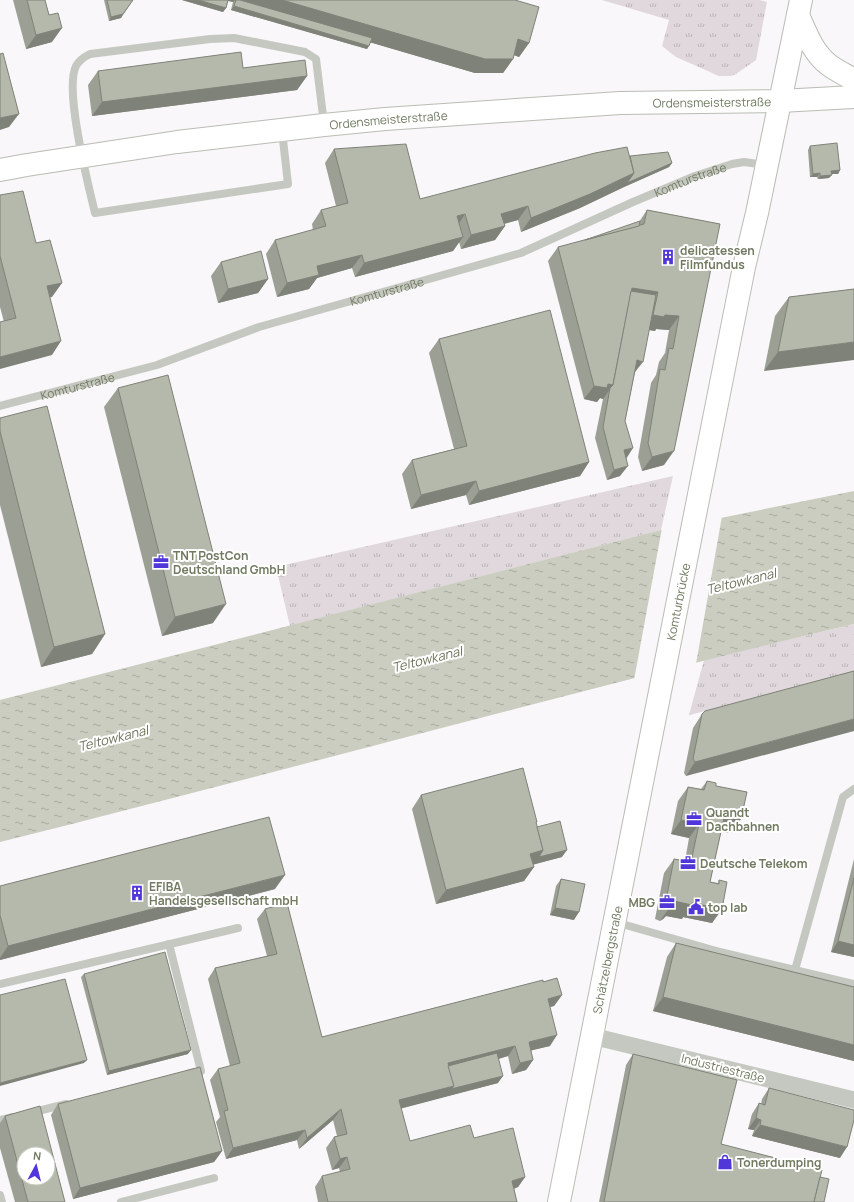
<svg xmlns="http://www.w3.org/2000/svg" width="854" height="1202" font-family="Manrope,sans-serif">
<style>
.grass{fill:url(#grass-tufts)}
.water{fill:url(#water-ripples)}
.pier{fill:#f9f7f9}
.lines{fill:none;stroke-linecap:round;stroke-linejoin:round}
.secondary-casing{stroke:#b9bdb3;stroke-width:24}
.lane{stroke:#c5c8c0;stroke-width:8}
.street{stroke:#c5c8c0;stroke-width:17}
.secondary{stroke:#fff;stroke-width:22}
.wall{fill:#9c9f94}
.shaded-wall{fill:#7f8278}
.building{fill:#b5b9ac;stroke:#7f8278;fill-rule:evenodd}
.labels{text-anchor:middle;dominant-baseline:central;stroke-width:4;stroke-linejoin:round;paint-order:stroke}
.street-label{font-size:12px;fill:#717a61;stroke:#fff}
.poi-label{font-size:12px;font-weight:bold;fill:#717a61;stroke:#fff;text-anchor:start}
.water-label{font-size:13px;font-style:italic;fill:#6e735b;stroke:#fff}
</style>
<defs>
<pattern id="grass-tufts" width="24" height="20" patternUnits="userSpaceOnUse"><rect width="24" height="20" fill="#e0d8dc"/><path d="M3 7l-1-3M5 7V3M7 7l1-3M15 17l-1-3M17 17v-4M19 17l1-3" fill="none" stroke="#bab4b6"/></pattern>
<pattern id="water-ripples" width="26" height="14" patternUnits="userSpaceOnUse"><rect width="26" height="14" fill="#cacdbf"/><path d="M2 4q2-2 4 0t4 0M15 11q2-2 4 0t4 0" fill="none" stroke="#a8ab9f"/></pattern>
</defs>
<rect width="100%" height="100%" fill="#f9f7f9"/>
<g class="grass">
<polygon points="602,0 760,0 767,2 756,60 736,74 731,76 719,76 676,57 662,46 669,20"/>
<polygon points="673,476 661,530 290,626 276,567"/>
<polygon points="854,624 854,675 689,715 704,660"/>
</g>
<path class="water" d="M854,491v133c-286,68 -569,147 -854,218v-142l661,-170z"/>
<polygon class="pier" points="722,516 696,664 634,680 662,528"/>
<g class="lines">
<defs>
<g id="secondary">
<path d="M798,15c8,18 15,38 31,50 8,6 17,10 25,15"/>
<path id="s2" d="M0,170l27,-5 150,-23 147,-17 61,-6 235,-16 160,-2 74,-4"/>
<path id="s3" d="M559,1202l185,-935 13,-54 44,-213"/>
</g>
</defs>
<use href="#secondary" class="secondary-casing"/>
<g class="lane">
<path d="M282,131l6,53 -193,29c-7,-29 -31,-123 -19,-147 3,-6 8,-9 14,-12l120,-15 24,-1 71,14 11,7 8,65"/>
<path id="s1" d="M0,406l157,-41 102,-38 262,-74 112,-51 62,-26 37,-12 12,-2 22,3"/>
<polyline points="615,922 720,952 854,984"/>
<polyline points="169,944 201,1071 190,1073"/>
<polyline points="795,970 843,797 854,789"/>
<polyline points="0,984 238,928"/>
<polyline points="34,1112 66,1104"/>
<polyline points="0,1120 13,1117"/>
<polyline points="0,1195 2,1202"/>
<polyline points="121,1202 214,1178"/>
</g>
<polyline class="street" points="592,1036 854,1100"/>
<use href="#secondary" class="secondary"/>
</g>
<g class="wall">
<polygon points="13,0 45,0 49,15 52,42 26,49"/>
<polygon points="104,0 133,0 121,18 109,21"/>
<polygon points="182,0 515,0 529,43 519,57 514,55 513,59 503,73 475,73 370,42 367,49 231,10 233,2 228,1 226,8 223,12"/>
<polygon points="243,68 307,76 297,90 92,116 88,85 98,71"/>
<polygon points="810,146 840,170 838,174 832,174 829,178 818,179 817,177 810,177 808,150"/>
<polygon points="334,149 420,199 630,156 672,163 669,167 624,187 580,208 521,232 518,220 504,224 505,226 495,240 461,249 459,242 453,251 355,277 352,268 317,278 309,289 277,297 266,254 275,240 313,230 312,224 321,210 336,206 325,163"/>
<polygon points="0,195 36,243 52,297 50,297 52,355 4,322 0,307"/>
<polygon points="647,210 720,224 664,465 642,471 638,457 651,383 656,375 659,362 665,353 669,330 656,329 655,331 649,330 635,372 625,421 626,458 620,476 607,480 595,438 603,399 600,398 597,402 584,399 548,261 558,247 585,240 639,222"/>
<polygon points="221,262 268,279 258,293 218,303 211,276"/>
<polygon points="854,289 764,371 775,316 789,297"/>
<polygon points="439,339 589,462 580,476 469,505 466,495 411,509 402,474 412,460 454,449 429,353"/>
<polygon points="118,388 213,623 162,636 104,407"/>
<polygon points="0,418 105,634 92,654 41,667 0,505"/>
<polygon points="854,671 686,776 684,773 693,728 702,714"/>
<polygon points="707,781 716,786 747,792 731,833 723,832 724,828 722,828 710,882 718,883 719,880 722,909 712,923 683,917 682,919 666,916 663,919 660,921 655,919 664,873 674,859 685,861 689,838 671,834 678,801 688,787 701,789"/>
<polygon points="421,795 536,824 537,827 562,857 533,864 534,867 524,881 436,904 412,809"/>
<polygon points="854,859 854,957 831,952"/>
<polygon points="561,879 574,920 550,915 556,886"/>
<polygon points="0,886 275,889 0,960"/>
<polygon points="265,909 322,1037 543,982 562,995 554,1006 550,1007 550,1046 531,1050 533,1060 526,1070 512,1074 508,1056 499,1059 498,1083 401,1108 410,1141 474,1138 525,1177 518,1187 514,1189 517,1202 318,1202 315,1187 322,1176 340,1172 339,1168 332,1170 326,1148 334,1137 337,1136 333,1120 299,1149 297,1140 226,1159 216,1122 220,1117 210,1080 218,1069 230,1066 208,979 215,968 267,956 257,919"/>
<polygon points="676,943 854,987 854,1061 653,1011 667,957"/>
<polygon points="84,974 188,1054 107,1075 81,977"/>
<polygon points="633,1054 721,1144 820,1177 824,1202 599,1202 626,1065"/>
<polygon points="769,1088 840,1158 752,1136 754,1130 748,1129 752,1114 759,1103 761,1104 762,1099"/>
<polygon points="58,1104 222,1151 214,1162 73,1199 51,1115"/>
<polygon points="5,1116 65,1202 15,1202 0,1148 0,1123"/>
</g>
<g class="shaded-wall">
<polygon points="182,0 198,0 226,8 223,12"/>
<polygon points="225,0 235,0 233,2"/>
<polygon points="236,0 282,0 513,59 503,73 475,73 235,3"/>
<polygon points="234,6 369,46 367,49 231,10"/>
<polygon points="123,14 121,18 109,21 111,17"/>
<polygon points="62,28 52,42 26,49 36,35"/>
<polygon points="518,39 529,43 519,57 508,53"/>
<polygon points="307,76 297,90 92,116 102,102"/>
<polygon points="19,114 9,127 0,130 0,118"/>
<polygon points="672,163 669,167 624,187 580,208 521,232 531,218 634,173"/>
<polygon points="840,170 838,174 829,174 831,171"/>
<polygon points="820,173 817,177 810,177 813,174"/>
<polygon points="832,175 829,178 818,179 820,176"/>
<polygon points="528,206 518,220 492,227 501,214"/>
<polygon points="465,214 456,228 457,216"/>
<polygon points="505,226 495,240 461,249 471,235"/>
<polygon points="463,237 453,251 355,277 364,263"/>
<polygon points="362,255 352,268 317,278 309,289 277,297 287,283 317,266"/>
<polygon points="268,279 258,293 218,303 228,289"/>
<polygon points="62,283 52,297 37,300 47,286"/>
<polygon points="632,288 658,292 648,306 627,303"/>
<polygon points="653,315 665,315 679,316 669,330 656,329 655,331 643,329"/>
<polygon points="61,341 52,355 0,369 0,357"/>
<polygon points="854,342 854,360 764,371 778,352"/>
<polygon points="637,360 643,362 635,372 630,371"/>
<polygon points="608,384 613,385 603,399 600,398 597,402 584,399 594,386"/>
<polygon points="633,448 626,459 624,450"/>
<polygon points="674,451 664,465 642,471 652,457"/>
<polygon points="589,462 580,476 469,505 479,491"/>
<polygon points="628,466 620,476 607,480 614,470"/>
<polygon points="476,481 466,495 411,509 421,495"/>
<polygon points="226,604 213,623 162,636 175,617"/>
<polygon points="105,634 92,654 41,667 54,647"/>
<polygon points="854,719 854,731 686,776 695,762"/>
<polygon points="725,813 733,814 724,828 715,827"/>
<polygon points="733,818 741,819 731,833 723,832"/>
<polygon points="681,820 699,824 689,838 671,834"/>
<polygon points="543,850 567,850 562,857 521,868 530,854"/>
<polygon points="534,867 524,881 436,904 446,890"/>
<polygon points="285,875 275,889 0,960 0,958 8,946"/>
<polygon points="674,901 692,903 722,909 712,923 683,917 682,919 666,916 663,919 660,921"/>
<polygon points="555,908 579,912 574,920 550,915"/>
<polygon points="838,941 854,945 854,957 831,952"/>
<polygon points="562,995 554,1006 541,1009 548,999"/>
<polygon points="663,997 854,1045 854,1061 653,1011"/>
<polygon points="557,1035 550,1046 521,1053 529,1042"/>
<polygon points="515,1046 508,1056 447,1072 448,1063"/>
<polygon points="191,1050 188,1054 107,1075 109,1071"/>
<polygon points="87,1060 84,1063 0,1086 0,1083"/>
<polygon points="533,1060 526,1070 512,1074 520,1063"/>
<polygon points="503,1076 498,1083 392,1111 399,1100 454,1086"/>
<polygon points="341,1109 333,1120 299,1149 307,1138"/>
<polygon points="756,1118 761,1120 754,1130 748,1129"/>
<polygon points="760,1125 847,1147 840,1158 752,1136"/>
<polygon points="305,1130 297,1140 226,1159 233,1148"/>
<polygon points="222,1151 214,1162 73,1199 80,1188"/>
<polygon points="347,1157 339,1168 332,1170 340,1159"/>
<polygon points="525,1177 518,1187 504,1191 512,1181"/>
</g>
<g class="building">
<polygon points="27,0 45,0 49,15 58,13 62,28 36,35"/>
<polygon points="107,0 133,0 123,14 111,17"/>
<polygon points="198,0 228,0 226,8"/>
<polygon points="236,0 240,0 372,38 369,46 234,6"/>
<polygon points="282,0 515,0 539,7 529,43 518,39 513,59 485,59"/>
<polygon points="241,52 243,68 305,60 307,76 102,102 98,71"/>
<polygon points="3,53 19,114 0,118 0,54"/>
<polygon points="837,143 840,170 831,171 832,175 820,176 820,173 813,174 810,146"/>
<polygon points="406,144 420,199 595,153 627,147 634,173 590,194 531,218 528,206 501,214 505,226 471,235 465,214 457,216 463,237 364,263 362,255 317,266 319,275 287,283 275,240 326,226 321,210 348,203 334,149"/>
<polygon points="668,152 672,163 627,183 634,173 630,156"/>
<polygon points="23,191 36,243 50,240 62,283 47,286 61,341 0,357 0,322 16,318 0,256 0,195"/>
<polygon points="647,210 720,224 674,451 652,457 648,443 660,369 665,370 669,348 673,349 679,316 665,315 664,317 653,315 658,292 632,288 613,385 608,384 607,388 594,386 558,247 644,224"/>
<polygon points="640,221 639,226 585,240"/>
<polygon points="261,251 268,279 228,289 221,262"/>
<polygon points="854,289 854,342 778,352 789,297"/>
<polygon points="631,291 656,295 643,362 637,360 625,421 633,448 624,450 628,466 614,470 603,427 610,388 613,385"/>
<polygon points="550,310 589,462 479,491 476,481 421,495 412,460 467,446 439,339"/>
<polygon points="168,375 226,604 175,617 118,388"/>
<polygon points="47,406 105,634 54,647 0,431 0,418"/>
<polygon points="854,671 854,719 695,762 693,759 702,714 705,711"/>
<polygon points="523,768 537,822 536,822 543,850 530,854 534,867 446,890 421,795"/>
<polygon points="707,781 716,783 716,786 747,792 741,819 733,818 733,814 725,813 710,882 719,884 719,880 727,882 722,909 692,903 692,905 674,901 673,905 670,908 665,905 674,859 691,862 699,824 681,820 688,787 704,790"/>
<polygon points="269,817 285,875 8,946 0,915 0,886"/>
<polygon points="560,821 567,850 539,857 543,850 537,827"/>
<polygon points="854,878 854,945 838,941"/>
<polygon points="561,879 585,884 579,912 555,908"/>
<polygon points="287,903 322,1037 543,980 543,982 557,978 562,995 548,999 557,1035 529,1042 533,1060 520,1063 515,1046 448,1063 454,1086 399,1100 410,1141 470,1125 474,1138 513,1128 525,1177 512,1181 517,1202 328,1202 322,1176 350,1169 347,1157 340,1159 334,1137 347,1134 341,1109 307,1138 305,1130 233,1148 224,1111 228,1110 218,1069 240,1063 215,968 277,954 265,909"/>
<polygon points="676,943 854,987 854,1045 663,997"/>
<polygon points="165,952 191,1050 109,1071 84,974"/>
<polygon points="65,979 87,1060 0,1083 0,995"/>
<polygon points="497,1053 503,1076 451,1089 454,1086 448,1066"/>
<polygon points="633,1054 737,1080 721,1144 822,1170 814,1202 604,1202"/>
<polygon points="200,1067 222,1151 80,1188 58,1104"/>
<polygon points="769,1088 854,1110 854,1120 847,1147 760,1125 761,1120 756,1118 759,1103 765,1105"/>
<path d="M40,1106l25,96h-37l-23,-86zM24,1154h24v24h-24z"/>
<polygon points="820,1177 829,1179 824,1202 814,1202"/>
</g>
<defs>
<symbol id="building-bare" viewBox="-9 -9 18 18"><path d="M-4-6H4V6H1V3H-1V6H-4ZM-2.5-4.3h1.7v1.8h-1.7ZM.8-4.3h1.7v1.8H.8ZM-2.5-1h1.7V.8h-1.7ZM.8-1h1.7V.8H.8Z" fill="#5137d9" stroke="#fff" stroke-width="2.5" paint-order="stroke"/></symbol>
<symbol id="office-bare" viewBox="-9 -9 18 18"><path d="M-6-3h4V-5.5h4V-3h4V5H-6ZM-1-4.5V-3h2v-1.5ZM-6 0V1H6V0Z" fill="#5137d9" stroke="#fff" stroke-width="2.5" paint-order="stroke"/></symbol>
<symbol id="civic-bare" viewBox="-9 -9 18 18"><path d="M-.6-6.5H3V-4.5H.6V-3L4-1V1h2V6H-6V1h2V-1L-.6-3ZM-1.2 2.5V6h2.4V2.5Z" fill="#5137d9" stroke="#fff" stroke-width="2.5" paint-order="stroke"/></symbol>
<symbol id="shop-bare" viewBox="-9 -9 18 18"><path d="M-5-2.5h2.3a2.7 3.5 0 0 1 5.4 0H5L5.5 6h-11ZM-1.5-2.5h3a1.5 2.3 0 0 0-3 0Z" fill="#5137d9" stroke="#fff" stroke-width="2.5" paint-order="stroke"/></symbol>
</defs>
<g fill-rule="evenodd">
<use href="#building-bare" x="657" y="246" width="22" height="22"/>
<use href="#office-bare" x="150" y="551" width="22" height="22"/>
<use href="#office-bare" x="683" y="808" width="22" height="22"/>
<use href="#office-bare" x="677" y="852" width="22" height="22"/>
<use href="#building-bare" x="126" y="882" width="22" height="22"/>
<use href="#office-bare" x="656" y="891" width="22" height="22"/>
<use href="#civic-bare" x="685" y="896" width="22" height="22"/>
<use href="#shop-bare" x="714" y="1151" width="22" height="22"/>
</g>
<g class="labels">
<g class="street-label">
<text stroke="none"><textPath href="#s2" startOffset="716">Ordensmeisterstraße</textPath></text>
<text stroke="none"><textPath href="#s2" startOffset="392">Ordensmeisterstraße</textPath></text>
<text stroke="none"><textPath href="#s1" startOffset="728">Komturstraße</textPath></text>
<text stroke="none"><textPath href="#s1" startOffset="404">Komturstraße</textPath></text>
<text stroke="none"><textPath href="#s1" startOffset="80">Komturstraße</textPath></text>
<text stroke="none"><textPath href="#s3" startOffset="612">Komturbrücke</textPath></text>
<text stroke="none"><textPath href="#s3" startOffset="247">Schätzelbergstraße</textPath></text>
<text transform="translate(723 1068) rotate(14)">Industriestraße</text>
</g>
<g class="poi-label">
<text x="680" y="250">delicatessen<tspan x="680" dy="14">Filmfundus</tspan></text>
<text x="173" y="555">TNT PostCon<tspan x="173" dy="14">Deutschland GmbH</tspan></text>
<text x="706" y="812">Quandt<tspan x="706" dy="14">Dachbahnen</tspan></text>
<text x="700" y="863">Deutsche Telekom</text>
<text x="149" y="886">EFIBA<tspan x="149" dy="14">Handelsgesellschaft mbH</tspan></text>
<text x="655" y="902" text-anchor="end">MBG</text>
<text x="708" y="907">top lab</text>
<text x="737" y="1162">Tonerdumping</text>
</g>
<g class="water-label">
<text transform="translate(741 581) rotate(-14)">Teltowkanal</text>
<text transform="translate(427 659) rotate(-14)">Teltowkanal</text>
<text transform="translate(113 738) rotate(-14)">Teltowkanal</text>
</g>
</g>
<g transform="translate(36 1166) rotate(7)"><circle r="19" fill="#ffffff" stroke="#c6cac0"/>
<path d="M0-3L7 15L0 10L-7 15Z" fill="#5137d9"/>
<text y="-6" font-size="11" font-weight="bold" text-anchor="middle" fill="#717a61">N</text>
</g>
</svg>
